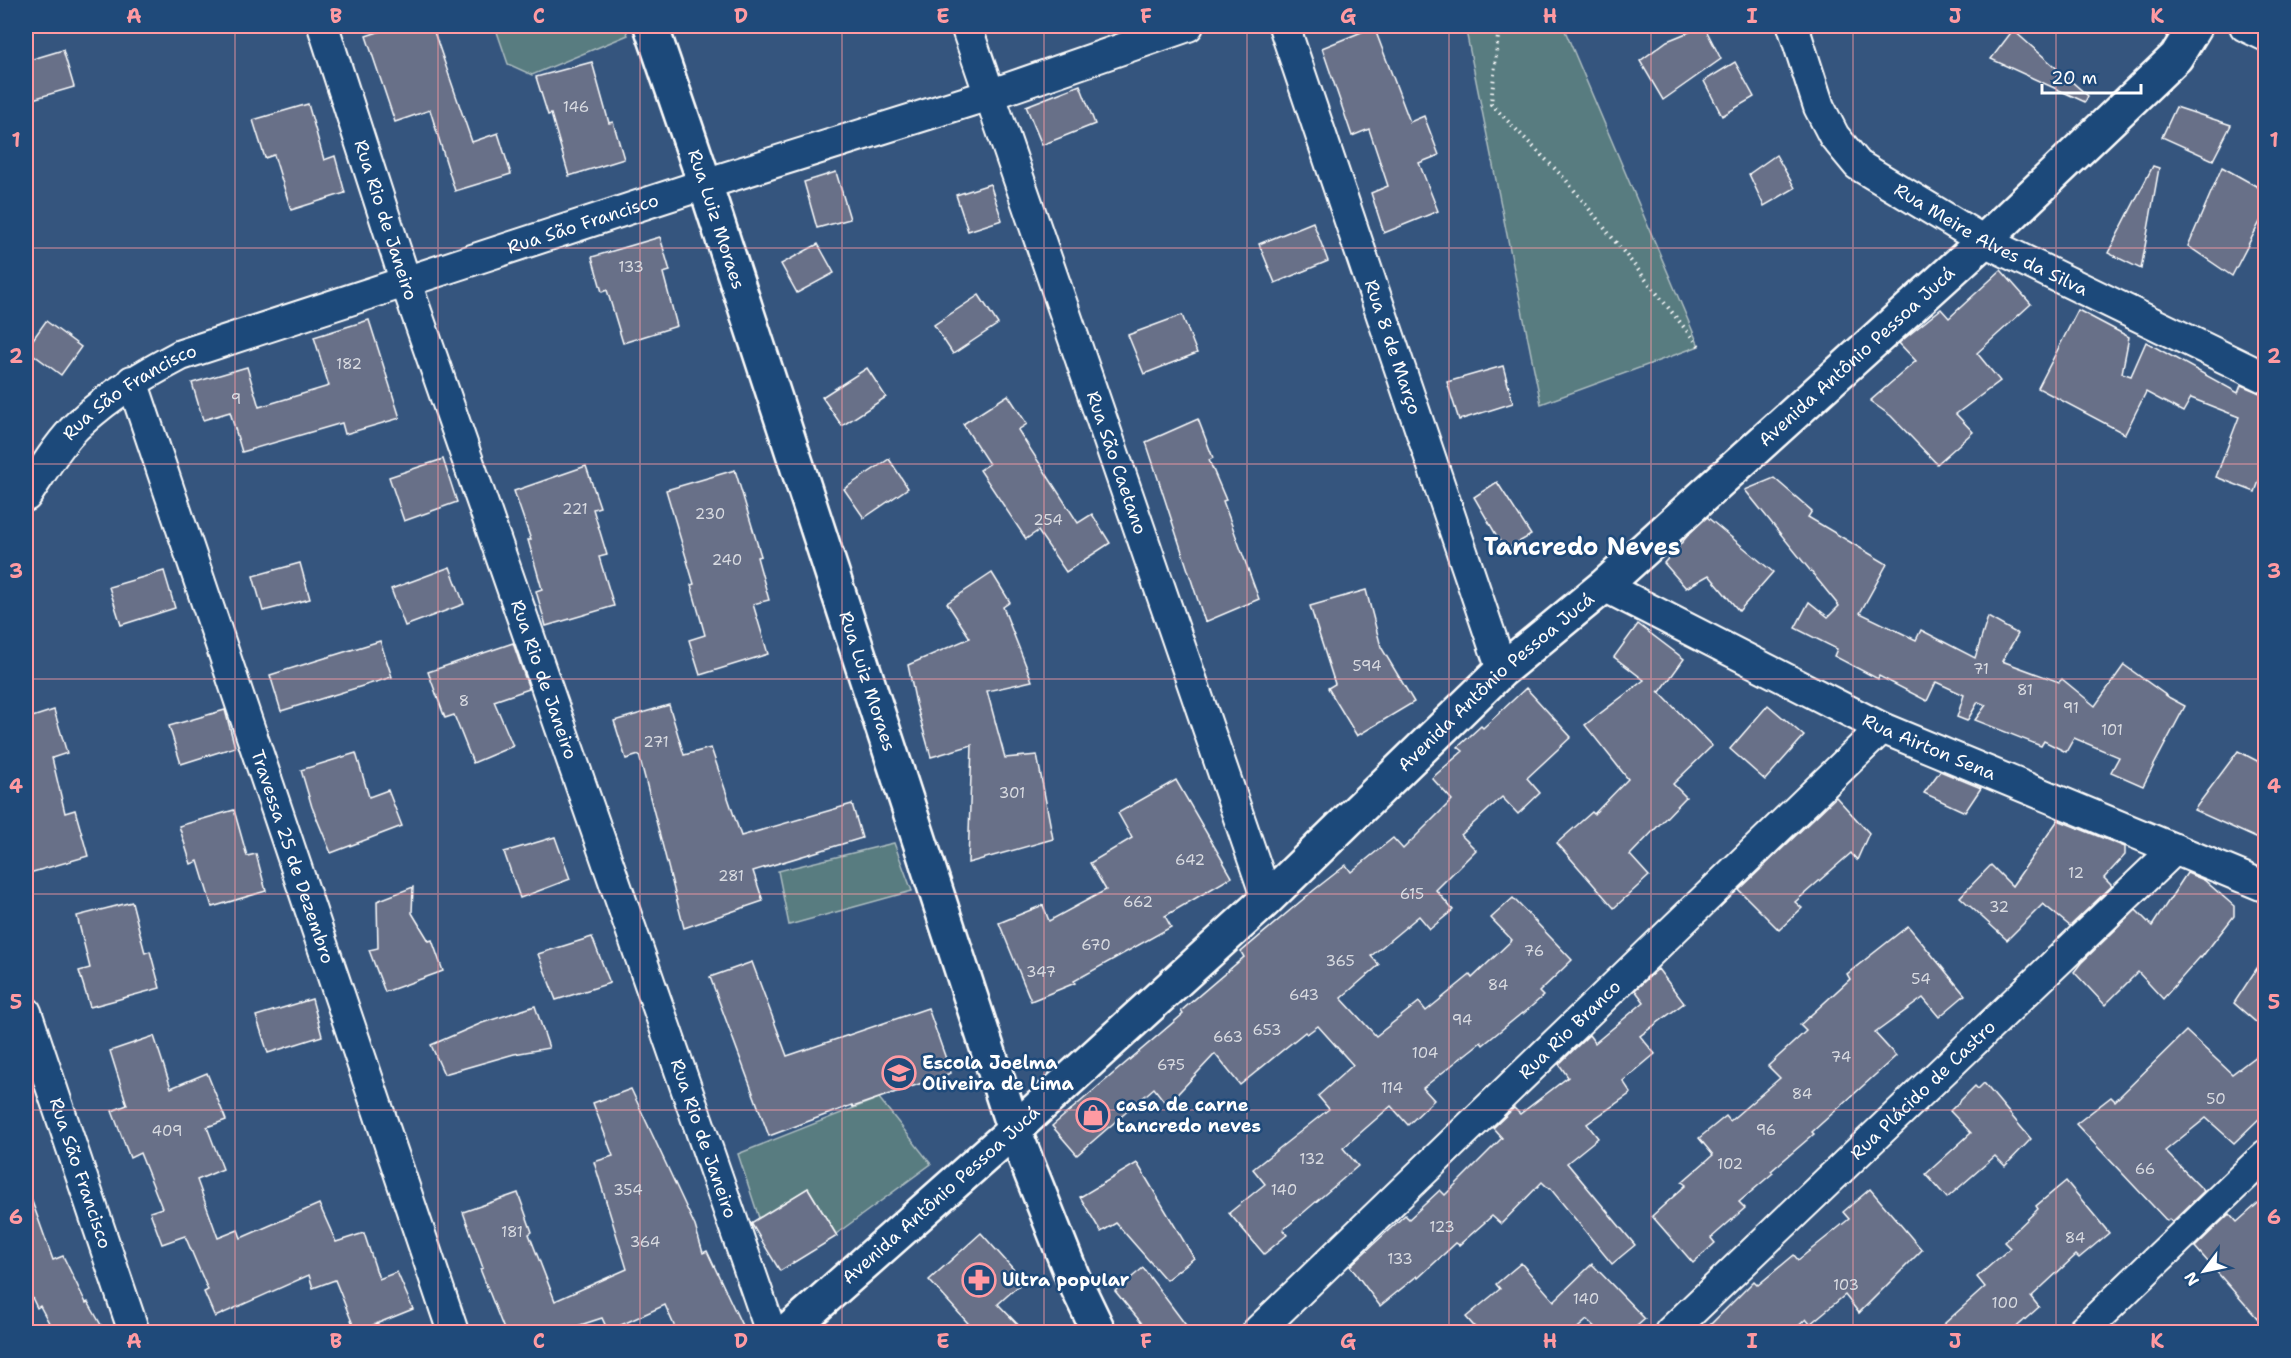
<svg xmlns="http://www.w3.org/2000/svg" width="2291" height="1358" font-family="'Shantell Sans',sans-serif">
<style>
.green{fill:#587b80;stroke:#acbdc0;stroke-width:1.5}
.building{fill:#676f88;stroke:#fff;stroke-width:1.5}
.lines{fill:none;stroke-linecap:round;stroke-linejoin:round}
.minor-casing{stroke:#fff;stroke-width:34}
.tertiary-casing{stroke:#fff;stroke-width:38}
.path{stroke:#fff;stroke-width:4;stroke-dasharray:1.5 4.5;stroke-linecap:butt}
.minor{stroke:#1f4a7a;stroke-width:30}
.tertiary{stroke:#1f4a7a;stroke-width:33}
.grid{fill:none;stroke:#ff9aa2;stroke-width:1.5;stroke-opacity:0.55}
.labels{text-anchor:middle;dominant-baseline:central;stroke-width:5;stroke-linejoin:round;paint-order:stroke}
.number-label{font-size:15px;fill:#d9dbe1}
.street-label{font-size:18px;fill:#fff;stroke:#1f4a7a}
.poi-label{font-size:18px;font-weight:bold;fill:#fff;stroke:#1f4a7a;text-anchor:start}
.district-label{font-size:24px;font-weight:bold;fill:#fff;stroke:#1f4a7a}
.neatline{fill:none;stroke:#ff9aa2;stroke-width:2}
.grid-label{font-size:20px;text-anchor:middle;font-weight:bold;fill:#ff9aa2}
</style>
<rect width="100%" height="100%" fill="#35557e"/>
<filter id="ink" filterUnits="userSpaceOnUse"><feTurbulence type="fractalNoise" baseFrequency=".0167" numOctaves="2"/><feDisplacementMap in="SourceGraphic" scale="12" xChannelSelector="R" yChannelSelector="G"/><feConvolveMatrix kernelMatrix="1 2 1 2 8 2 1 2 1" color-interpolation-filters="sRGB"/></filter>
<g filter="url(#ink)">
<g class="green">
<polygon points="495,26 624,26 628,35 532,75 508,64"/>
<polygon points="1465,26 1563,26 1699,346 1541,404"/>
<polygon points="894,843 912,891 789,925 778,871"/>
<polygon points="879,1098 931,1164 836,1234 808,1188 759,1218 738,1154"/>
</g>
<g class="building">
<polygon points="396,26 432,26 472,142 498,133 511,174 455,191 430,110 395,122 366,36"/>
<polygon points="1704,26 1721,59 1663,100 1640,61 1667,41"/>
<polygon points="1374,27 1410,122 1424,116 1439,155 1419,163 1438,211 1384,233 1371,193 1388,186 1369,129 1352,136 1322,48"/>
<polygon points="2013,30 2088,96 2085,102 1991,59"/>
<polygon points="63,50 74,87 26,101 26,61"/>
<polygon points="592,62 609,123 613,122 624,159 569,176 551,114 548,115 536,77"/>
<polygon points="1735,62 1754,97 1722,116 1704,81"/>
<polygon points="1080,85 1095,124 1042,145 1026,106"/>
<polygon points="308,104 324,160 335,156 345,193 291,210 274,155 265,158 253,120"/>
<polygon points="2176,107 2231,125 2213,160 2162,137"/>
<polygon points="1776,155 1795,188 1764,206 1749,174"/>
<polygon points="2153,166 2159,168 2141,269 2108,253"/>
<polygon points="2222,167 2265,191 2265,212 2232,276 2188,246"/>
<polygon points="836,172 850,219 817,228 804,182"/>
<polygon points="990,184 1002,220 968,231 956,195"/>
<polygon points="1313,222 1328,261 1275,283 1259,244"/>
<polygon points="660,237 670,271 663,273 677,326 623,343 607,290 602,292 592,257"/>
<polygon points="818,244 834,273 797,293 781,264"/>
<polygon points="2001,270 2031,304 1977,353 2000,381 1956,414 1973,432 1937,464 1891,416 1870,401 1916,361 1899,343 1941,309 1949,318"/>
<polygon points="979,295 998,324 953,354 934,325"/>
<polygon points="2078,310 2129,337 2122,373 2131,376 2146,342 2238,393 2241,385 2265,395 2265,465 2255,492 2216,477 2239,417 2191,398 2183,412 2146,392 2125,434 2038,388"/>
<polygon points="1182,315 1197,353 1144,374 1128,335"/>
<polygon points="369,320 400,418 345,434 342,423 242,452 230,412 203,420 192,383 247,367 259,407 329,386 314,337"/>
<polygon points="46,321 81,347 61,375 26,349"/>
<polygon points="1503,366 1513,403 1459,420 1447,382"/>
<polygon points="867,368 886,397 842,426 822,397"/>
<polygon points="1008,395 1027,424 1018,430 1078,523 1092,514 1110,543 1066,572 1038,531 1026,539 980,470 989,464 963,424"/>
<polygon points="1198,419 1213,458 1209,460 1226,500 1223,501 1259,599 1205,622 1146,442"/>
<polygon points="443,459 457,502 404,521 389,477"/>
<polygon points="889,459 908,488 864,518 844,489"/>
<polygon points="586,466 600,507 593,509 607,555 599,557 614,606 546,626 536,591 542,589 528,540 531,540 514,491"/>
<polygon points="735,470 761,556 757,557 769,600 753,604 768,654 700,675 689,640 705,635 691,585 694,584 666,490"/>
<polygon points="1774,478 1812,511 1808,517 1887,564 1860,613 1916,640 1921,630 1975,658 1988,617 2018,634 2002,661 2059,682 2062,679 2095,706 2124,665 2170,698 2185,706 2143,786 2111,772 2119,757 2074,738 2066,752 2044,741 2041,746 1975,720 1986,705 1978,702 1967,721 1957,717 1964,695 1936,682 1927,701 1879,676 1878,679 1834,656 1837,649 1795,628 1809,602 1828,617 1839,606 1745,490"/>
<polygon points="1497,482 1531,535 1505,550 1474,497"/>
<polygon points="1707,517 1773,572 1739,611 1709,575 1686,588 1664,563 1690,533"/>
<polygon points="300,563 310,599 263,611 253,576"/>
<polygon points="450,567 464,604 405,626 391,589"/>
<polygon points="164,571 175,608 121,625 109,587"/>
<polygon points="992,573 1010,602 1003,607 1032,681 987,691 1005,758 1037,755 1053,839 968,863 972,745 931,757 916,704 908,665 970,638 947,603"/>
<polygon points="1366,590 1381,647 1414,702 1357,736 1328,688 1335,684 1310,606"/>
<polygon points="1638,624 1684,659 1660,692 1658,691 1712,746 1673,784 1686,797 1630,855 1649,876 1614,908 1557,843 1592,812 1594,814 1628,779 1585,725 1644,680 1614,657"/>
<polygon points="380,641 392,677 281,711 270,675"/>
<polygon points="513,643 529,689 494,701 513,746 473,763 454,715 445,718 428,672"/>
<polygon points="1526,688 1571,737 1527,778 1540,793 1518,814 1502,797 1461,835 1476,850 1436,890 1453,910 1430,929 1419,916 1371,956 1379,965 1341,998 1376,1036 1419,1002 1426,1011 1470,975 1472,978 1512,940 1491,918 1513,898 1572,960 1539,992 1543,996 1523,1014 1522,1013 1483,1045 1481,1042 1423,1088 1434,1100 1408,1125 1391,1106 1343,1148 1358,1166 1283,1230 1287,1235 1264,1254 1229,1213 1265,1184 1253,1169 1329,1109 1318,1096 1353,1065 1318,1026 1307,1034 1305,1032 1240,1085 1215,1054 1167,1105 1154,1088 1077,1155 1052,1126 1183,1014 1181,1011 1244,957 1241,952 1314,890 1346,865 1351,872 1393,838 1403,849 1452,800 1432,778 1463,751 1458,747 1481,726 1483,728"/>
<polygon points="669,705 684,755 711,748 741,836 852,804 862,838 753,871 763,901 684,928 639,755 626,759 614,721"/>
<polygon points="1768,705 1804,736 1765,780 1730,749"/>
<polygon points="54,710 67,753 52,758 65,813 75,810 88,856 26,874 26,719"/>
<polygon points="225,710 235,747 181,764 169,726"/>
<polygon points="2238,751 2265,765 2265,842 2194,810"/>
<polygon points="356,753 369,797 388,790 402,826 331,853 312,807 301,770"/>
<polygon points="1940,771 1981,788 1965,812 1924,793"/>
<polygon points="1176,780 1232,877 1165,916 1171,927 1074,981 1075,983 1031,1001 999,923 1043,905 1049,921 1106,890 1090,863 1132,838 1118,813"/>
<polygon points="1836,797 1869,833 1857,860 1851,853 1795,902 1802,908 1779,930 1739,890"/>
<polygon points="234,810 247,856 256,854 266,891 212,907 198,861 191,864 179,826"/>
<polygon points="2058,820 2125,847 2125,855 2104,878 2112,886 2070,926 2043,904 2007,940 1960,897 1991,865 2012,886"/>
<polygon points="555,837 570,879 520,898 504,852"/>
<polygon points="2187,873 2204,880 2234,906 2234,916 2201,958 2200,957 2163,999 2138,972 2105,1005 2074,972 2081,963 2136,910 2152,926"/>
<polygon points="413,887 412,913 429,941 432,940 443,971 385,992 369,950 378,948 377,901"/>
<polygon points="132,902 145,953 150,951 160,988 90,1007 79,971 90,968 77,916"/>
<polygon points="1908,926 1965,995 1939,1017 1923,998 1875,1033 1896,1056 1812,1132 1814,1134 1771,1171 1773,1173 1739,1202 1745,1208 1711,1238 1715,1243 1693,1263 1652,1216 1686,1185 1682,1182 1713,1155 1699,1138 1726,1116 1730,1121 1780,1078 1768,1066 1806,1031 1800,1025 1850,979 1847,974"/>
<polygon points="592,937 610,983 556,1000 538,954"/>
<polygon points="2265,956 2265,1030 2234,1003"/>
<polygon points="752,962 787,1056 928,1008 951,1073 853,1107 852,1105 769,1136 710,977"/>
<polygon points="1658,969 1684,1003 1640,1036 1655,1054 1623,1081 1631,1093 1587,1124 1598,1138 1567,1163 1635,1245 1612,1264 1550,1188 1549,1189 1542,1182 1501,1224 1492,1216 1459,1245 1456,1243 1418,1278 1417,1276 1380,1306 1350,1266 1405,1215 1409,1219 1440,1190 1445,1195 1502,1138 1493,1128 1514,1108 1520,1114 1568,1077 1559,1064 1589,1035 1595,1043 1644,1002 1635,990"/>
<polygon points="312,999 322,1036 268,1053 256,1016"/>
<polygon points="535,1006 549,1048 514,1054 444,1074 431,1045 482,1023"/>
<polygon points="2186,1031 2232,1074 2265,1049 2265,1113 2234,1143 2206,1118 2165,1151 2204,1191 2172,1222 2169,1219 2167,1221 2076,1124 2111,1097 2115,1101"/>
<polygon points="154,1036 171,1088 207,1073 226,1120 207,1127 223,1169 197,1180 218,1238 238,1230 241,1238 319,1204 336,1242 364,1233 379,1279 397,1272 413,1309 356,1332 335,1280 313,1288 309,1275 215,1317 204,1292 208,1290 185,1236 162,1244 150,1212 162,1208 140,1153 130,1158 112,1111 127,1105 110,1051"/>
<polygon points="1984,1083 2031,1139 2005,1166 1995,1156 1947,1198 1926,1174 1971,1133 1950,1111 1975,1086 1978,1089"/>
<polygon points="631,1089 695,1226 703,1253 707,1251 745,1332 677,1332 665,1305 608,1331 602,1318 559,1332 505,1332 480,1269 483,1268 463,1212 518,1193 532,1232 529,1234 555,1301 627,1269 594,1162 613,1156 593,1103"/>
<polygon points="1137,1163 1194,1258 1166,1280 1116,1223 1101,1232 1080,1197"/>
<polygon points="2066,1181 2109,1233 2079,1258 2076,1255 2031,1297 2039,1307 2011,1332 1935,1332 1985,1287 1977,1277 2010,1248 2004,1242 2038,1209 2036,1206"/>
<polygon points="808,1188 837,1236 780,1271 751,1223"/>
<polygon points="1870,1189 1922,1250 1859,1313 1845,1295 1810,1324 1806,1319 1792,1332 1703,1332 1754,1281 1758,1285 1794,1255 1798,1260 1849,1219 1843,1212"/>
<polygon points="29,1193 53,1260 63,1256 86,1303 88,1302 105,1332 54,1332 40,1306 37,1308 26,1285 26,1194"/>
<polygon points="2265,1197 2265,1327 2195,1247 2228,1215 2230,1214 2237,1222"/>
<polygon points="981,1233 1024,1281 998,1304 1025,1332 976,1332 929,1280"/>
<polygon points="1521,1263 1554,1301 1592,1264 1645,1319 1630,1332 1600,1332 1587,1320 1573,1332 1479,1332 1466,1317 1500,1289 1496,1284"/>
<polygon points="1143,1268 1191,1332 1149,1332 1115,1291"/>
</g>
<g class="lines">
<defs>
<g id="minor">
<path id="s1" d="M323,26l82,254 366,1052"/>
<path id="s2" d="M966,26l301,873"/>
<path id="s3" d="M1284,26l218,644"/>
<path id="s4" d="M1793,26l26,81 15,29 24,29 126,76 282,137"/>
<polyline points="2245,26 2266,36"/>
<path id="s5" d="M132,381l321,951"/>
<path id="s6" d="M26,496c16,-24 33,-54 55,-74 30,-28 64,-48 100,-67l524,-171 284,-89 199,-69"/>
<path id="s7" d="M1604,586l278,142 384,159"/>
<path id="s8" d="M26,1012l108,320"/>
<path id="s9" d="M1257,1332l625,-604"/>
<path id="s10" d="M1670,1332l505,-483"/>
<polyline points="2082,1332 2266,1155"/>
</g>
<g id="tertiary">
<path id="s11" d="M651,26l54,158 309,946 59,148 26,54"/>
<path id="s12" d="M787,1332l227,-202 253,-231 235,-229 102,-84 380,-345 192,-184 19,-31"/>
</g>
</defs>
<use href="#minor" class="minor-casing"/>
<use href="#tertiary" class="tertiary-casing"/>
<polyline class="path" points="1499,26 1491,104 1566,180 1699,346"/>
<use href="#minor" class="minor"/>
<use href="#tertiary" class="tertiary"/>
</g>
</g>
<path class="grid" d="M235,26v1306M438,26v1306M640,26v1306M842,26v1306M1044,26v1306M1247,26v1306M1449,26v1306M1651,26v1306M1853,26v1306M2056,26v1306M26,248h2240M26,464h2240M26,679h2240M26,894h2240M26,1110h2240"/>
<defs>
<symbol id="school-ring" viewBox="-11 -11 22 22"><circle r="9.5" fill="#1f4a7a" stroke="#ff9aa2" stroke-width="1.5"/><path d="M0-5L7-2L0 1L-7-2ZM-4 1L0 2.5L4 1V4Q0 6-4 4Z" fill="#ff9aa2"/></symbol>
<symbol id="shop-ring" viewBox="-11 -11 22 22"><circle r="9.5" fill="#1f4a7a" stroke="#ff9aa2" stroke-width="1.5"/><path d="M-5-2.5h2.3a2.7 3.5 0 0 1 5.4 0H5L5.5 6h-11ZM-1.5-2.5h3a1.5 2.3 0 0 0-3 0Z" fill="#ff9aa2"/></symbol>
<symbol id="pharmacy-ring" viewBox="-11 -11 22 22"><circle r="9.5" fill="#1f4a7a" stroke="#ff9aa2" stroke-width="1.5"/><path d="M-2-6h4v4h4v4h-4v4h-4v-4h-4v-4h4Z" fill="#ff9aa2"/></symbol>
</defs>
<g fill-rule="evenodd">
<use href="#school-ring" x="880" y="1054" width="38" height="38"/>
<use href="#shop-ring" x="1074" y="1096" width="38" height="38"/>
<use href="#pharmacy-ring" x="960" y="1261" width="38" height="38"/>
</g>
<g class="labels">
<g class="number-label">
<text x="576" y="107">146</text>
<text x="631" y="267">133</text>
<text x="349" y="364">182</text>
<text x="236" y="399">9</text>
<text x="575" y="509">221</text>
<text x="710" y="514">230</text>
<text x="1048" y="520">254</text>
<text x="727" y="560">240</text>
<text x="1367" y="666">594</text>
<text x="1981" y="669">71</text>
<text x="2025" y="690">81</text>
<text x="464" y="701">8</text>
<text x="2071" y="708">91</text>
<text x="2112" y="730">101</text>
<text x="656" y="742">271</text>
<text x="1012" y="793">301</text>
<text x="1190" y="860">642</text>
<text x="2076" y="873">12</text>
<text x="731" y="876">281</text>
<text x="1412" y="894">615</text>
<text x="1138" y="902">662</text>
<text x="1999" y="907">32</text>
<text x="1096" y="945">670</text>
<text x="1534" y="951">76</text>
<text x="1340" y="961">365</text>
<text x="1041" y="972">347</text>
<text x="1921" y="979">54</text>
<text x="1498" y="985">84</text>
<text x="1304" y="995">643</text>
<text x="1462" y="1020">94</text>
<text x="1267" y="1030">653</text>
<text x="1228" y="1037">663</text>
<text x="1425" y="1053">104</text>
<text x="1841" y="1057">74</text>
<text x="1171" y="1065">675</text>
<text x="1392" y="1088">114</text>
<text x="1802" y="1094">84</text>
<text x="2216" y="1099">50</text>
<text x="1766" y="1130">96</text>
<text x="167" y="1131">409</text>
<text x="1312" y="1159">132</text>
<text x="1730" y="1164">102</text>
<text x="2145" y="1169">66</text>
<text x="628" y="1190">354</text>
<text x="1284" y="1190">140</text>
<text x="1442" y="1227">123</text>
<text x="512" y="1232">181</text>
<text x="2075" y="1238">84</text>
<text x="645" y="1242">364</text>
<text x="1400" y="1259">133</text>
<text x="1846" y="1285">103</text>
<text x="1586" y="1299">140</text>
<text x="2005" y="1303">100</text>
</g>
<g class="street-label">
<text stroke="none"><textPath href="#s1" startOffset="204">Rua Rio de Janeiro</textPath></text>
<text stroke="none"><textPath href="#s11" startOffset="204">Rua Luiz Moraes</textPath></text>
<text stroke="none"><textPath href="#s6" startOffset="636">Rua São Francisco</textPath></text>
<text stroke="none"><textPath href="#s4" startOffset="308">Rua Meire Alves da Silva</textPath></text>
<text stroke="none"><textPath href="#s3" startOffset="339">Rua 8 de Março</textPath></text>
<text stroke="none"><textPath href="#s12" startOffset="1448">Avenida Antônio Pessoa Jucá</textPath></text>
<text stroke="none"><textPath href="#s6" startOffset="150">Rua São Francisco</textPath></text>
<text stroke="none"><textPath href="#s2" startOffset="462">Rua São Caetano</textPath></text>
<text stroke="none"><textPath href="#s1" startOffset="690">Rua Rio de Janeiro</textPath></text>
<text stroke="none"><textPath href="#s11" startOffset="690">Rua Luiz Moraes</textPath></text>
<text stroke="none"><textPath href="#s12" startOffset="962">Avenida Antônio Pessoa Jucá</textPath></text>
<text stroke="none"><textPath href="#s7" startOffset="363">Rua Airton Sena</textPath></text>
<text stroke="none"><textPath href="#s5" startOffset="502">Travessa 25 de Dezembro</textPath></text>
<text stroke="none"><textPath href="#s9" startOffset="435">Rua Rio Branco</textPath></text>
<text stroke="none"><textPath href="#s10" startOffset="350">Rua Plácido de Castro</textPath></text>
<text stroke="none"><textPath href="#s1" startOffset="1176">Rua Rio de Janeiro</textPath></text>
<text stroke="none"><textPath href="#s8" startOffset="170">Rua São Francisco</textPath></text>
<text stroke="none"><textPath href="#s12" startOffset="206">Avenida Antônio Pessoa Jucá</textPath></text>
</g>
<g class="poi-label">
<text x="922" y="1063">Escola Joelma<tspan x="922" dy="21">Oliveira de Lima</tspan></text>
<text x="1116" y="1105">casa de carne<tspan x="1116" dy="21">tancredo neves</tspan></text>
<text x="1002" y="1280">Ultra popular</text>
</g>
<g class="district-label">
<text x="1582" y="547">Tancredo Neves</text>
</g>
</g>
<rect width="2291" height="1358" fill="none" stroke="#1f4a7a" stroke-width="66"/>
<g transform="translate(2204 1271) rotate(238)" stroke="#1f4a7a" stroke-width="4.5" paint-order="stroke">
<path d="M0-4.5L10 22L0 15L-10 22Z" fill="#ffffff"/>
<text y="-9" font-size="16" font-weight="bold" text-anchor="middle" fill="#ffffff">N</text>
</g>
<path d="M2042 84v9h99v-9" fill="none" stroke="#ffffff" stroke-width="3"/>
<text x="2051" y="84" font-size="18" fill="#ffffff" stroke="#1f4a7a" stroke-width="4.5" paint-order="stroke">20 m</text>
<rect x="33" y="33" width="2225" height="1292" class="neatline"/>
<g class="grid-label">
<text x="134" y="23">A</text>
<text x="336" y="23">B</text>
<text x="539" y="23">C</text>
<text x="741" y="23">D</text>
<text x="943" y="23">E</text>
<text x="1146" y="23">F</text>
<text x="1348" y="23">G</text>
<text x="1550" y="23">H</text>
<text x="1752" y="23">I</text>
<text x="1955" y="23">J</text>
<text x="2157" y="23">K</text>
<text x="16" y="147">1</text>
<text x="2274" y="147">1</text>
<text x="16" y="363">2</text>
<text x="2274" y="363">2</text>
<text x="16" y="578">3</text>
<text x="2274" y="578">3</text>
<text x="16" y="793">4</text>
<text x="2274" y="793">4</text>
<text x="16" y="1009">5</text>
<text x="2274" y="1009">5</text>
<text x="16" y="1224">6</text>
<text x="2274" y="1224">6</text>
<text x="134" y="1348">A</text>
<text x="336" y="1348">B</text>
<text x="539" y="1348">C</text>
<text x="741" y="1348">D</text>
<text x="943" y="1348">E</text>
<text x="1146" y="1348">F</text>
<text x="1348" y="1348">G</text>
<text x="1550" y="1348">H</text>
<text x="1752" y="1348">I</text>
<text x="1955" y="1348">J</text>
<text x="2157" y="1348">K</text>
</g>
</svg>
